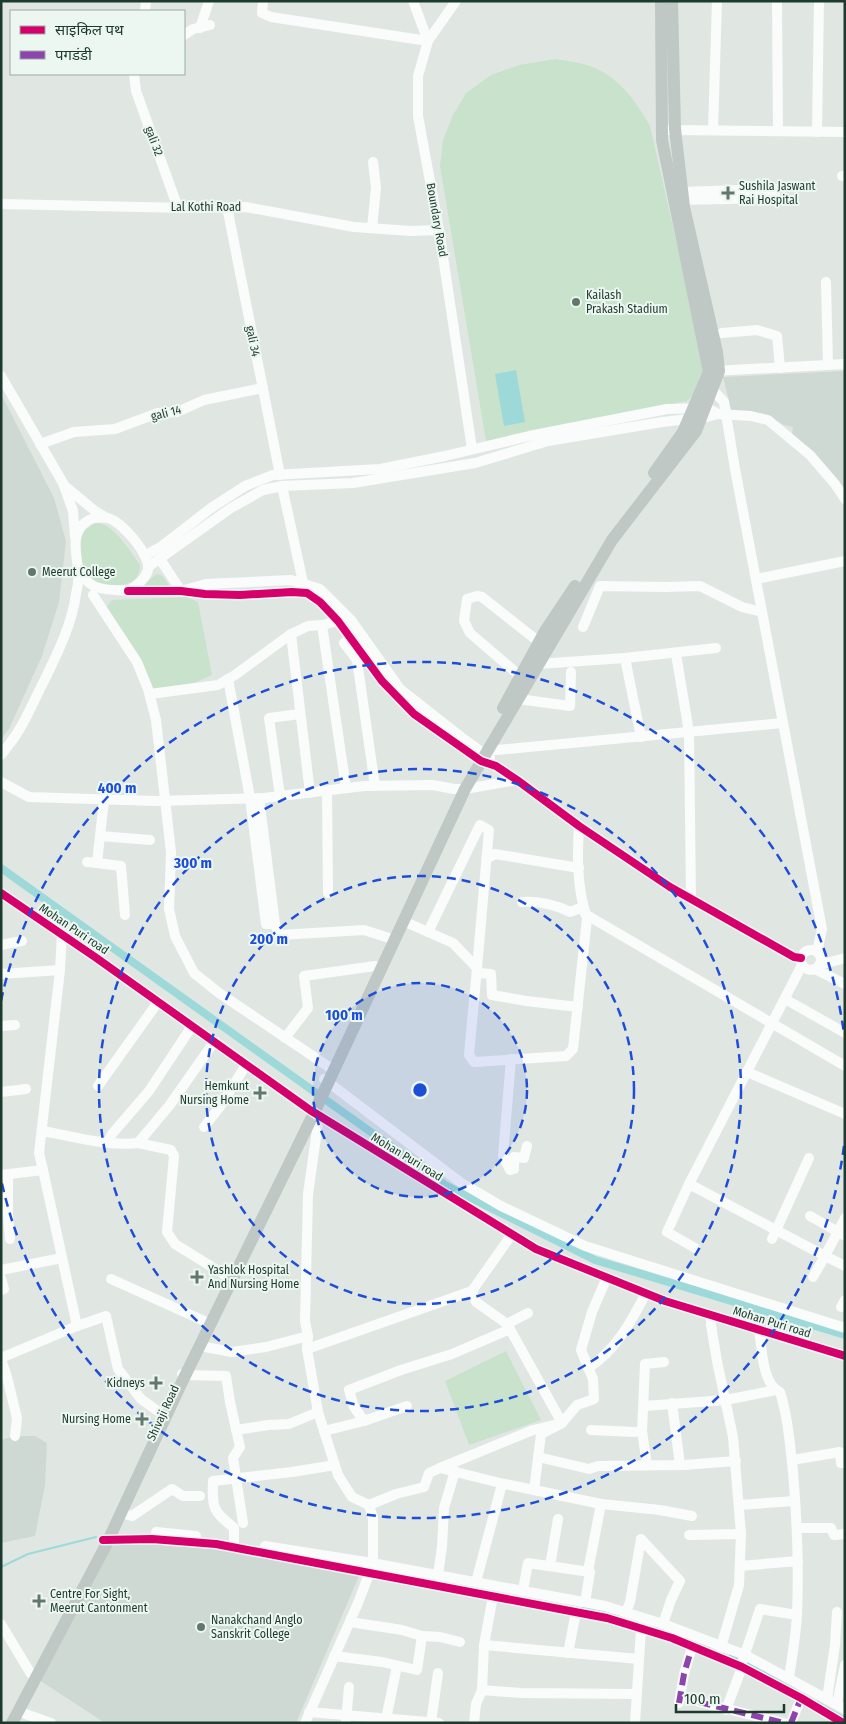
<svg xmlns="http://www.w3.org/2000/svg" width="846" height="1724" font-family="'Fira Sans Condensed','Noto Sans Devanagari',sans-serif">
<style>
.built{fill:#cdd9d2}
.green{fill:#c8e2cc}
.water{fill:#9dd9d8}
.lines{fill:none;stroke-linecap:round;stroke-linejoin:round}
.stream{stroke:#9dd9d8;stroke-width:2}
.canal{stroke:#9dd9d8;stroke-width:8}
.minor{stroke:#fafbfb;stroke-width:10}
.major{stroke:#bfc8c4;stroke-width:12}
.quiet{stroke:#8e44ad;stroke-width:6;stroke-dasharray:12 6;stroke-linecap:butt}
.cycleway-casing{stroke:#edf7f1;stroke-width:11}
.cycleway{stroke:#d6006c;stroke-width:8}
.ring{fill:none;stroke:#1d4ed8;stroke-width:2.5;stroke-dasharray:9 6}
.poi-dot{fill:#62776e;stroke:#edf7f1;stroke-width:2}
.labels{text-anchor:middle;dominant-baseline:central;stroke-width:4;stroke-linejoin:round;paint-order:stroke}
.street-label{font-size:12px;fill:#1e3a2f;stroke:#edf7f1}
.poi-label{font-size:12px;fill:#1e3a2f;stroke:#edf7f1;text-anchor:start}
.centre{fill:#1d4ed8;stroke:#edf7f1;stroke-width:2.5}
.ring-label{font-size:15px;text-anchor:middle;font-weight:bold;fill:#1d4ed8;stroke:#edf7f1;stroke-width:4;stroke-linejoin:round;paint-order:stroke}
</style>
<rect width="100%" height="100%" fill="#e0e7e3"/>
<g class="built">
<polygon points="845,371 845,495 792,434 793,427 784,425 771,418 732,412 723,377"/>
<polygon points="1,394 54,498 66,541 59,602 42,656 9,729 1,739"/>
<polygon points="15,1436 35,1436 47,1443 45,1485 35,1536 1,1543 1,1440"/>
<polygon points="152,1542 221,1547 359,1576 296,1723 103,1723 102,1721 36,1678 109,1546"/>
</g>
<g class="green">
<path d="M555,59c11,2 22,3 32,6 30,9 49,36 63,61l55,241 -3,19 -15,15 -201,40 -46,-275 3,-26 10,-25 13,-22 25,-18 28,-10z"/>
<path d="M95,523c17,-2 36,29 45,42 0,24 -26,21 -44,19l-10,-11 -4,-7 -3,-27 6,-9z"/>
<polygon points="157,574 163,576 169,586 137,589"/>
<polygon points="187,597 198,602 212,675 194,683 153,689 106,608 112,600"/>
<polygon points="506,1351 541,1420 469,1445 445,1381"/>
</g>
<polygon class="water" points="516,370 525,422 504,426 495,374"/>
<g class="lines">
<g class="stream">
<polyline points="1,1567 28,1554 96,1537"/>
<polyline points="373,1569 396,1573"/>
<polyline points="420,1578 435,1580"/>
<polyline points="582,1607 619,1616"/>
<polyline points="655,1627 669,1632"/>
<polyline points="680,1636 710,1647"/>
<polyline points="730,1655 739,1659"/>
<polyline points="746,1662 796,1690"/>
<polyline points="818,1702 845,1718"/>
</g>
<polyline class="canal" points="1,868 445,1185 595,1260 845,1335"/>
<g class="minor">
<polyline points="263,1 262,13 271,17 428,41 413,1"/>
<polyline points="456,1 428,41 418,76 418,116 439,230 472,449"/>
<polyline points="777,1 778,131"/>
<polyline points="145,11 146,1"/>
<polyline points="200,28 209,1"/>
<polyline points="184,35 193,29 210,25"/>
<polyline points="134,74 136,91 178,208"/>
<polyline points="668,130 845,132"/>
<polyline points="713,130 717,1"/>
<polyline points="817,132 819,1"/>
<polyline points="842,176 845,176"/>
<polyline points="678,200 775,198 775,189 682,192"/>
<polyline points="1,204 186,208 246,207 354,227 411,231 439,230"/>
<polyline points="227,207 280,475"/>
<polyline points="372,228 376,188 373,162"/>
<polyline points="826,282 828,365"/>
<polyline points="722,333 757,330 777,336 780,368"/>
<polyline points="713,371 845,364"/>
<polyline points="1,376 63,483 73,511 75,537"/>
<polyline points="712,389 724,402 735,469 822,929 817,952"/>
<polyline points="40,444 74,432 115,429 158,413 177,412 204,400 263,388"/>
<polyline points="65,486 95,511 105,517"/>
<polyline points="282,486 304,587"/>
<polyline points="146,555 162,546 211,508 245,486 273,475 380,469 445,456 529,436 667,409 707,408 718,414 751,416 768,420 810,455 835,484 845,499"/>
<polyline points="160,559 181,591 206,584 291,580 320,589 351,620 400,689 461,737 490,758"/>
<polyline points="148,567 231,508 263,490 282,486 353,483 475,463 548,441 662,422 707,417 718,414"/>
<polyline points="756,579 845,561"/>
<polyline points="128,591 181,591 205,594 240,595 292,592 307,593 320,602 338,621 382,681 414,714 481,761 496,766 517,780 579,826 670,887 794,957 801,958"/>
<polyline points="93,595 137,662 148,689 156,720 171,852 169,909 175,936 194,973 219,993 329,1067"/>
<polyline points="322,625 346,788"/>
<polyline points="583,627 600,586 666,587 700,586 742,607 762,612"/>
<polyline points="291,634 310,793"/>
<polyline points="350,637 344,643 357,660 375,786"/>
<polyline points="676,654 689,732 691,898"/>
<polyline points="625,658 641,737"/>
<polyline points="538,664 625,658 716,648"/>
<polyline points="520,676 470,633 464,621 467,599 477,596 482,597 539,642"/>
<polyline points="228,679 250,798 266,924 275,924 259,798"/>
<polyline points="150,694 218,685 235,675 291,634 308,626 322,625 338,621"/>
<polyline points="518,699 570,706 571,672"/>
<polyline points="487,751 783,723"/>
<path d="M1,755c6,-8 13,-16 18,-25 10,-16 17,-34 26,-51 13,-27 27,-55 31,-85 2,-8 3,-18 2,-26 -2,-15 -7,-36 8,-46 6,-5 14,-5 22,-4 14,4 43,37 40,52 -3,10 -11,16 -20,21 -23,-2 -39,1 -50,-23"/>
<polyline points="1,782 29,797 156,801 264,798 364,786 433,785 454,789 465,789 517,780"/>
<polyline points="327,791 328,893"/>
<polyline points="280,796 269,718 300,714"/>
<polyline points="100,836 150,840"/>
<polyline points="488,858 495,854 579,868"/>
<polyline points="87,862 97,863 104,800"/>
<polyline points="97,863 121,866 125,915"/>
<polyline points="1,893 95,957 310,1110 536,1249 665,1301 845,1356"/>
<path d="M522,902c17,-1 32,2 48,10l13,-5"/>
<polyline points="585,914 845,1066"/>
<path d="M403,921l50,22 24,25 -8,87 5,7 92,-6 7,-7 14,-131c-10,-29 -10,-61 -8,-92"/>
<polyline points="275,924 279,935 364,930 389,938"/>
<polyline points="428,932 480,825 489,830 477,968"/>
<polyline points="1,945 22,941"/>
<circle cx="811" cy="960" r="10"/>
<polyline points="802,965 689,1184 825,1256 845,1218"/>
<polyline points="819,965 845,958"/>
<polyline points="815,969 845,984"/>
<polyline points="477,973 491,974 492,995 526,1001 578,1007"/>
<polyline points="1,974 60,970"/>
<polyline points="785,999 845,1033"/>
<polyline points="1,1026 15,1025"/>
<polyline points="285,1038 308,1008 304,976 375,966"/>
<polyline points="511,1059 503,1156 510,1170 514,1169 514,1157 524,1158 527,1146"/>
<polyline points="747,1072 845,1114"/>
<polyline points="324,1079 460,1182 501,1206 585,1246 845,1328"/>
<polyline points="98,1086 158,1002"/>
<polyline points="1,1092 26,1089"/>
<polyline points="204,1127 219,1108 246,1065"/>
<path d="M42,1131c30,5 66,16 96,12l31,-37 45,-64"/>
<polyline points="108,1142 112,1134 149,1091 192,1026"/>
<polyline points="138,1143 171,1150 174,1156 167,1232 175,1244 233,1280"/>
<polyline points="43,1170 39,1153 60,970 62,934"/>
<polyline points="1,1175 43,1170 77,1326"/>
<polyline points="8,1175 8,1214 10,1239"/>
<polyline points="689,1184 667,1232 695,1248"/>
<polyline points="810,1216 845,1236"/>
<polyline points="772,1239 809,1158"/>
<polyline points="1,1270 62,1258"/>
<polyline points="813,1277 825,1256 845,1266"/>
<polyline points="1,1278 4,1289 1,1290"/>
<polyline points="111,1279 211,1324"/>
<polyline points="841,1307 845,1300"/>
<polyline points="711,1315 711,1325 717,1361 733,1437 741,1534 739,1585 721,1647"/>
<polyline points="507,1324 528,1313"/>
<path d="M759,1330c3,18 3,54 21,62 8,25 10,53 13,80 4,47 6,94 4,142 -1,21 -5,43 -8,64"/>
<polyline points="200,1346 232,1352 266,1347 308,1336"/>
<polyline points="307,1349 472,1291 512,1234"/>
<polyline points="1,1358 77,1326 106,1316 118,1369 141,1399 166,1417"/>
<polyline points="1,1359 7,1377 17,1418 15,1436"/>
<path d="M588,1368c27,-16 44,-48 58,-75"/>
<polyline points="182,1374 185,1375 226,1376 230,1402 240,1447 233,1458 243,1523"/>
<polyline points="672,1403 680,1465"/>
<polyline points="644,1406 726,1400 776,1390"/>
<polyline points="364,1421 407,1406"/>
<polyline points="236,1430 268,1425 289,1424 318,1412"/>
<polyline points="591,1430 635,1432 642,1431"/>
<polyline points="324,1431 364,1421 354,1407 349,1390 401,1370 452,1354 510,1329"/>
<polyline points="538,1457 589,1469 598,1466 684,1465 736,1461"/>
<polyline points="792,1460 840,1452 841,1463 845,1463"/>
<polyline points="647,1465 642,1431 645,1364 664,1362"/>
<polyline points="440,1468 533,1430 562,1423 577,1405 594,1399 593,1379 581,1350 592,1312 607,1277"/>
<polyline points="534,1490 601,1504 660,1510 692,1516"/>
<polyline points="369,1505 396,1494 424,1487 429,1473 440,1468 500,1483 534,1490 541,1434 562,1423 507,1324 476,1302 472,1291"/>
<polyline points="739,1505 795,1501"/>
<polyline points="121,1513 132,1516 172,1489 183,1496 200,1496"/>
<polyline points="797,1528 831,1528 834,1535 845,1534"/>
<polyline points="156,1532 196,1536"/>
<polyline points="689,1535 741,1534"/>
<polyline points="641,1539 680,1581 671,1600 663,1624"/>
<polyline points="103,1540 152,1539 216,1544 607,1618 672,1638 742,1667 801,1698 843,1723"/>
<path d="M234,1541v-13c-21,-17 -22,-19 -21,-47l79,-9 43,-7"/>
<polyline points="265,1546 372,1563 605,1606 663,1624 745,1655 845,1709"/>
<polyline points="550,1566 558,1519"/>
<polyline points="740,1566 798,1561"/>
<polyline points="590,1572 588,1571 601,1504"/>
<polyline points="438,1575 442,1547 444,1508 455,1471"/>
<polyline points="476,1582 502,1484"/>
<polyline points="523,1590 528,1563 590,1572 585,1602"/>
<polyline points="626,1612 630,1602 641,1539"/>
<polyline points="350,1622 402,1630 422,1636 440,1637 460,1642"/>
<polyline points="1,1624 31,1674 35,1676"/>
<polyline points="484,1645 639,1659"/>
<polyline points="568,1653 576,1612"/>
<polyline points="334,1656 382,1662 417,1670 422,1636"/>
<polyline points="743,1660 760,1609 797,1615"/>
<polyline points="482,1690 484,1645 493,1596"/>
<polyline points="827,1699 835,1645 837,1612"/>
<polyline points="699,1702 784,1723"/>
<polyline points="679,1703 684,1674 692,1647"/>
<polyline points="837,1704 845,1665"/>
<polyline points="726,1710 742,1667"/>
<polyline points="17,1711 51,1723"/>
<polyline points="309,1712 439,1723"/>
<polyline points="386,1719 397,1666"/>
<polyline points="346,1721 349,1687"/>
<polyline points="305,1723 358,1603 369,1574 373,1556 373,1518 369,1505 352,1497 338,1475 318,1412 307,1349 308,1336 305,1321 308,1194 319,1116"/>
<polyline points="431,1723 438,1673"/>
<polyline points="474,1723 476,1704 482,1690 521,1693 636,1694"/>
<polyline points="635,1723 641,1629"/>
<polyline points="791,1723 801,1698"/>
</g>
<g class="major">
<polyline points="654,473 683,432 709,372 662,140 661,1"/>
<polyline points="503,708 545,631 575,586"/>
<polyline points="12,1723 106,1545 182,1382 314,1113 465,789 612,540 696,431 719,371 717,352 684,207 675,129 672,1"/>
</g>
<g class="quiet">
<polyline points="699,1702 784,1723"/>
<polyline points="679,1703 684,1674 692,1647"/>
<polyline points="791,1723 801,1698"/>
</g>
<defs>
<g id="cycleway">
<polyline points="128,591 181,591 205,594 240,595 292,592 307,593 320,602 338,621 382,681 414,714 481,761 496,766 517,780 579,826 670,887 794,957 801,958"/>
<polyline points="1,893 95,957 310,1110 536,1249 665,1301 845,1356"/>
<polyline points="103,1540 152,1539 216,1544 607,1618 672,1638 742,1667 801,1698 843,1723"/>
</g>
</defs>
<use href="#cycleway" class="cycleway-casing"/>
<use href="#cycleway" class="cycleway"/>
</g>
<circle cx="420" cy="1090" r="107" fill="#1d4ed8" fill-opacity=".12"/>
<g class="ring">
<circle cx="420" cy="1090" r="107"/>
<circle cx="420" cy="1090" r="214"/>
<circle cx="420" cy="1090" r="321"/>
<path d="M844 1146A428 428 0 0 1 1 1179M1 1001A428 428 0 0 1 844 1034"/>
</g>
<g class="poi-dot">
<path d="M725.5 185.5h5v5h5v5h-5v5h-5v-5h-5v-5h5z"/>
<circle cx="576" cy="302" r="5"/>
<circle cx="32" cy="572" r="5"/>
<path d="M257.5 1085.5h5v5h5v5h-5v5h-5v-5h-5v-5h5z"/>
<path d="M194.5 1269.5h5v5h5v5h-5v5h-5v-5h-5v-5h5z"/>
<path d="M153.5 1375.5h5v5h5v5h-5v5h-5v-5h-5v-5h5z"/>
<path d="M139.5 1411.5h5v5h5v5h-5v5h-5v-5h-5v-5h5z"/>
<path d="M36.5 1593.5h5v5h5v5h-5v5h-5v-5h-5v-5h5z"/>
<circle cx="201" cy="1627" r="5"/>
</g>
<g class="labels">
<g class="street-label">
<text transform="translate(154 141) rotate(70)">gali 32</text>
<text x="206" y="207">Lal Kothi Road</text>
<text transform="translate(437 220) rotate(80)">Boundary Road</text>
<text transform="translate(253 341) rotate(79)">gali 34</text>
<text transform="translate(166 413) rotate(-14)">gali 14</text>
<text transform="translate(74 929) rotate(34)">Mohan Puri road</text>
<text transform="translate(407 1157) rotate(31)">Mohan Puri road</text>
<text transform="translate(772 1322) rotate(17)">Mohan Puri road</text>
<text transform="translate(163 1413) rotate(-65)">Shivaji Road</text>
</g>
<g class="poi-label">
<text x="739" y="186">Sushila Jaswant<tspan x="739" dy="14">Rai Hospital</tspan></text>
<text x="586" y="295">Kailash<tspan x="586" dy="14">Prakash Stadium</tspan></text>
<text x="42" y="572">Meerut College</text>
<text x="249" y="1086" text-anchor="end">Hemkunt<tspan x="249" dy="14">Nursing Home</tspan></text>
<text x="208" y="1270">Yashlok Hospital<tspan x="208" dy="14">And Nursing Home</tspan></text>
<text x="145" y="1383" text-anchor="end">Kidneys</text>
<text x="131" y="1419" text-anchor="end">Nursing Home</text>
<text x="50" y="1594">Centre For Sight,<tspan x="50" dy="14">Meerut Cantonment</tspan></text>
<text x="211" y="1620">Nanakchand Anglo<tspan x="211" dy="14">Sanskrit College</tspan></text>
</g>
</g>
<circle cx="420" cy="1090" r="8" class="centre"/>
<g class="ring-label">
<text x="117" y="793">400 m</text>
<text x="193" y="868">300 m</text>
<text x="269" y="944">200 m</text>
<text x="344" y="1020">100 m</text>
</g>
<rect width="846" height="1724" fill="none" stroke="#1e3a2f" stroke-width="5"/>
<rect x="10" y="10" width="175" height="65" fill="#edf7f1" stroke="#9aaba3"/>
<rect x="20" y="26" width="25" height="8" fill="#d6006c" stroke="#9aaba3"/>
<text x="55" y="35" font-size="15" fill="#1e3a2f">साइकिल पथ</text>
<rect x="20" y="51" width="25" height="8" fill="#8e44ad" stroke="#9aaba3"/>
<text x="55" y="60" font-size="15" fill="#1e3a2f">पगडंडी</text>
<path d="M676 1704v8h108v-8" fill="none" stroke="#1e3a2f" stroke-width="2.5"/>
<text x="684" y="1704" font-size="15" fill="#1e3a2f" stroke="#edf7f1" stroke-width="4" paint-order="stroke">100 m</text>
</svg>
